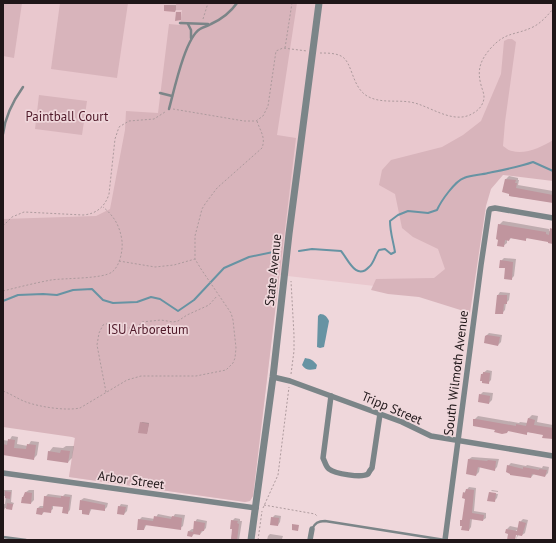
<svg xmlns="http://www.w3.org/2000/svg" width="556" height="543" font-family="'PT Sans',sans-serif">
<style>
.built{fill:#e9c8ce}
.green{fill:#d8b4bb}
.water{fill:#6793a3}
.shadow{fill:#0003}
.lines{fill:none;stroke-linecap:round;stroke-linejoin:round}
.stream{stroke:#6793a3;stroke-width:2}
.building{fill:#c0959e}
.path{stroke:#ad9a9d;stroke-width:1;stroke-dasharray:2 2;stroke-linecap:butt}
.service{stroke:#7b8588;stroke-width:2.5}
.minor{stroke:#7b8588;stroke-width:5.5}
.tertiary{stroke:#7b8588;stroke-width:7}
.labels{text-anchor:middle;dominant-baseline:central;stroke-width:3.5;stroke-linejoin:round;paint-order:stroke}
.park-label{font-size:13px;fill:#4e1828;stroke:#efd7db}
.street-label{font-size:13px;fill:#1f1618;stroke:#efd7db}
</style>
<rect width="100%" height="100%" fill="#efd7db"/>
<polygon class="built" points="3,3 553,3 553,173 503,165 490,176 470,297 279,275 253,496 250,501 245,502 69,477 76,429 3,418"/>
<g class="green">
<polygon points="3,3 22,3 14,58 3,56"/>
<polygon points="60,3 128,3 117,78 51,69"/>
<polygon points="161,3 297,3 277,135 296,138 253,496 250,501 245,502 69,477 75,438 72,437 3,427 3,219 96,216 110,209 125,130 126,111 158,113 169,24 180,25 182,10 176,10 176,4"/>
<path d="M508,39h4l4,3 -11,80 -2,24c3,2 6,5 9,5 13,4 30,-4 41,-11v41l-50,-6 -12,14 -5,17 -16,107 -51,-16 -31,-3 -17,-4 5,-11 58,-1 11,-9 -7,-20 -25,-12 -11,-9 -7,-34 -16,-9 3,-15 9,-10 51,-13 21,-12 18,-14 20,-47 3,-33z"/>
<polygon points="39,95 87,101 82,135 35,129"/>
</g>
<g class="water">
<path d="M320,314c5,0 7,3 9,7l-5,26 -4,1 -3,-1 1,-31z"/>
<path d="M305,358c6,1 8,2 12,7l-1,4c-6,1 -10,2 -14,-4z"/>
</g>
<g class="shadow">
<polygon points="166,5 176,5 176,10 175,11 165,6"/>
<polygon points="509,176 518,178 518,180 519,180 518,185 553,191 553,202 510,196 506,179"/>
<polygon points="503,221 549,229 549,231 553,232 553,243 549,241 528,237 525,240 511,238 509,240 507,240 507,243 503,246 499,225"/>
<polygon points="504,258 516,259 514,276 511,279 506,268 501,261"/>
<polygon points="500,292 510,293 509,300 506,303 505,310 502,313 498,295"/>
<polygon points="489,333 502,335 501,342 498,345 486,336"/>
<polygon points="487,370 492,371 491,380 488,383 482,374"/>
<polygon points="483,392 493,393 492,400 489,403 480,395"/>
<polygon points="532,415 538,416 537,422 553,425 553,438 544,434 528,432 526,434 509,430 507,432 474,420 478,416 519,423 520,422 528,423 528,419"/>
<polygon points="142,422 149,423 147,433 141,423"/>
<polygon points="12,436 18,437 17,444 28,446 31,441 39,442 37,455 34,458 3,454 3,440 9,441"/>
<polygon points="66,446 74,446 72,458 68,462 49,452 53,447 63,448"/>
<polygon points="472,457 499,459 497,467 494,470 480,466 479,472 476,475 469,459"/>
<polygon points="511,463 526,466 527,465 542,468 543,466 549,467 548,473 545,476 534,474 531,477 508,466"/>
<polygon points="469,487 476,488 474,511 486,513 486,518 483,520 472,519 471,527 469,530 463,525 461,521 463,519 466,499 464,493"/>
<polygon points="3,490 12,490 11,502 14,503 11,509 5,508 3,512 3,504 5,504 6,496 3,496"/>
<polygon points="29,490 34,490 34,500 31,503 26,492"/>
<polygon points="492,490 498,491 498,492 491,491"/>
<polygon points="491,492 491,493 498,494 497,498 494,501 490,493"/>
<polygon points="48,494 63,496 65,494 72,495 70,510 67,513 64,506 53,505 53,509 50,511 45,511 42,514 38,508 40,506 44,506 45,497"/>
<polygon points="84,498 108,503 107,507 104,510 92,508 89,514 81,500"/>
<polygon points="121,504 128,505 127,511 124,514 119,507"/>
<polygon points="158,514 173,517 175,514 185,515 183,526 180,528 147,524 144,529 139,520 142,517 155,519"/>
<polygon points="275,515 281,516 280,522 278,525 272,518"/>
<polygon points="235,518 240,519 240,521 242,521 239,540 231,540 233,528 232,521"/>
<polygon points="197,519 207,521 206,528 200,534 195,533 192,536 189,531 192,529 194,529 195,522"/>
<polygon points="523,519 528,520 525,533 522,535 518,535 516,540 518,531 516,530 514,540 508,540 509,533 507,529 510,526 519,528 520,522"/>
<polygon points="270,534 283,536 282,539 267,540 268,536"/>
</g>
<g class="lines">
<g class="stream">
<path d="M299,251l13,-2 29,2c7,8 15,30 28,16 5,-4 6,-12 10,-17l6,-1 6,5 4,-2c-2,-12 -5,-20 -5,-31l8,-6 10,-4 20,2 9,-3c4,-9 18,-29 27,-32 8,-3 17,-3 24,-5 15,-3 31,-6 45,-11l20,9"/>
<polyline points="3,301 18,295 43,294 57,295 73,290 92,289 103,300 113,303 137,302 151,297 160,299 178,311 194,300 224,268 249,257 278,251"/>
</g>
</g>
<g class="building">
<polygon points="164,5 176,6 175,12 164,11"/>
<polygon points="176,12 181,12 181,20 175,21"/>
<polygon points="505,179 516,180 515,183 517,183 516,188 553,195 553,203 509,196 509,194 502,192"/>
<polygon points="498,224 546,232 546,234 549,235 550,228 553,229 553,244 548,243 548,242 526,238 526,241 510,238 509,241 505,240 504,247 497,246 498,240 496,239"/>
<polygon points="500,260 513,262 512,280 504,279 505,268 499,268"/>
<polygon points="497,295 507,295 507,304 504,304 503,314 495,314"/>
<polygon points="487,335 500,337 498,346 484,343 485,336"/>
<polygon points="483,372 490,373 489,384 482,383 482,381 480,381 481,374 483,374"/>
<polygon points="479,394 490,396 489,404 478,402"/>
<polygon points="528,418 535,420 534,425 553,428 553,439 542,438 543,435 527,432 527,435 508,431 507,433 502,434 494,432 495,430 473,426 473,419 476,419 516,426 516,424 526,426"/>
<polygon points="140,422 149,424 147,434 138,433"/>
<polygon points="8,439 15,440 14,448 26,449 27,444 36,445 34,460 3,455 3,444 7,445"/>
<polygon points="61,450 70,451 68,463 47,460 48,451 60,453"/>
<polygon points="468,459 487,461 488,460 496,461 495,471 478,467 476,476 466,474"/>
<polygon points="507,465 523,469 523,467 539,470 539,469 547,470 545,477 532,474 531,478 510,475 510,474 506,472"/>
<polygon points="466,489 474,490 472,513 484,515 483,521 470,519 469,531 461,530 462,526 460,526 460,520 462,520 465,499 462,498 463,492 465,493"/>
<polygon points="5,491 11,492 10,499 5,498"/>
<polygon points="25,492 32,493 31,504 21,503 22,497 23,497"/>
<polygon points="489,492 496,493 495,502 487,501"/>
<polygon points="44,496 61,498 61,496 70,497 68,514 62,513 63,507 52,506 51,513 43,512 42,515 36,514 37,508 43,508"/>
<polygon points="80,500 105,505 105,511 90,509 89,515 82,514 82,510 79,510"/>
<polygon points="7,503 13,504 12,510 6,509"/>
<polygon points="118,506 126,507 124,515 117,514"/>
<polygon points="154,516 171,519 172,516 182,518 181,530 145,525 144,530 137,530 138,519 153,521"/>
<polygon points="271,517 279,518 278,526 270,525"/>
<polygon points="231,520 238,521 237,523 239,524 237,540 231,540 232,529 230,529"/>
<polygon points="194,521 205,523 204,531 201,531 200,535 193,534 192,537 187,536 188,531 193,532"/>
<polygon points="519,521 526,523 522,536 516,535 515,540 507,540 508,534 505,533 506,529 517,531"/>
<polygon points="292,524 299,525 298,531 292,530"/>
</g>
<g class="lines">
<g class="path">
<polyline points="203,19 208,3"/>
<polyline points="285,48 292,3"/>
<path d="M320,53c7,0 15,0 21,3 12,6 10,30 26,40 16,9 34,2 51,8 18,6 39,21 57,8 5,-3 9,-9 9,-15 0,-4 -2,-8 -3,-12 -4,-15 -1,-24 9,-36 16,-18 24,-13 43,-22 8,-4 14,-11 20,-18"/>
<polyline points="173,109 244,121 256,121 263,116 268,106 276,51 283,48 307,51"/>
<path d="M3,226l9,-9 12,-5 59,3c13,-1 22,-8 26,-21l6,-55 4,-12 10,-6 25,-2 11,-7"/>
<polyline points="119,261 155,267 174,265 195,259"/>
<path d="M3,291c16,-4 32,-8 48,-11 13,-2 52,-1 61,-8 8,-6 11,-22 10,-31 -2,-15 -8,-25 -19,-34"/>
<polyline points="291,374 294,351 294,335 291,281"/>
<path d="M3,391c8,3 15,8 23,11 14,5 40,9 54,6l47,-28 14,-4h55l30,-6 7,-7 2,-5 1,-10 -3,-28 -2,-7 -30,-44 -6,-10v-23l7,-27 3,-5 12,-16 45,-40c4,-11 -2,-17 -5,-27"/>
<path d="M106,392l-9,-47 2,-12 4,-8c12,-5 21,4 33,4l6,-7 19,-2 12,2 5,-1 9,-6 22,-10 8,-9"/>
<polyline points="264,505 315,514 318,517"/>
<polyline points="263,508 278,475 289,387"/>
<polyline points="258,540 262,511"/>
</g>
<g class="service">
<polyline points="180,23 208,24"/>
<polyline points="188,24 191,30 191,38"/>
<polyline points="160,93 172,96"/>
<path d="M169,109c5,-18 16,-71 31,-80 3,-2 8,-3 11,-5 11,-5 19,-11 26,-21"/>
<path d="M3,134c2,-17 10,-33 20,-47"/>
<path d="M312,529c3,-6 6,-8 13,-8l120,19"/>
<polyline points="3,537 26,540"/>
</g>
<g class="minor">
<polyline points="273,377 290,381 402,422 431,436 553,456"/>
<path d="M331,396l-8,62c2,4 3,9 6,11 6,5 33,9 39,5 1,-2 2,-4 4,-6l8,-54"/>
<polyline points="3,473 256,508"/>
<polyline points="310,540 312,529"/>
<polyline points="445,540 481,265 489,211 490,209 495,208 553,218"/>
</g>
<polyline class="tertiary" points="251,540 273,377 289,234 319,3"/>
</g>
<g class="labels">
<g class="park-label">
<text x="67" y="116">Paintball Court</text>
<text x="148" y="329">ISU Arboretum</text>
</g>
<g class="street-label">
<text transform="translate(273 270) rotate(-84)">State Avenue</text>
<text transform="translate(456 373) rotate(-83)">South Wilmoth Avenue</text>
<text transform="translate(392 408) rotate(23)">Tripp Street</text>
<text transform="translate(131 480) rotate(8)">Arbor Street</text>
</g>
</g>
<rect width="556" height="543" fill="none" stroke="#1f1618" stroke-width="8"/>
</svg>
